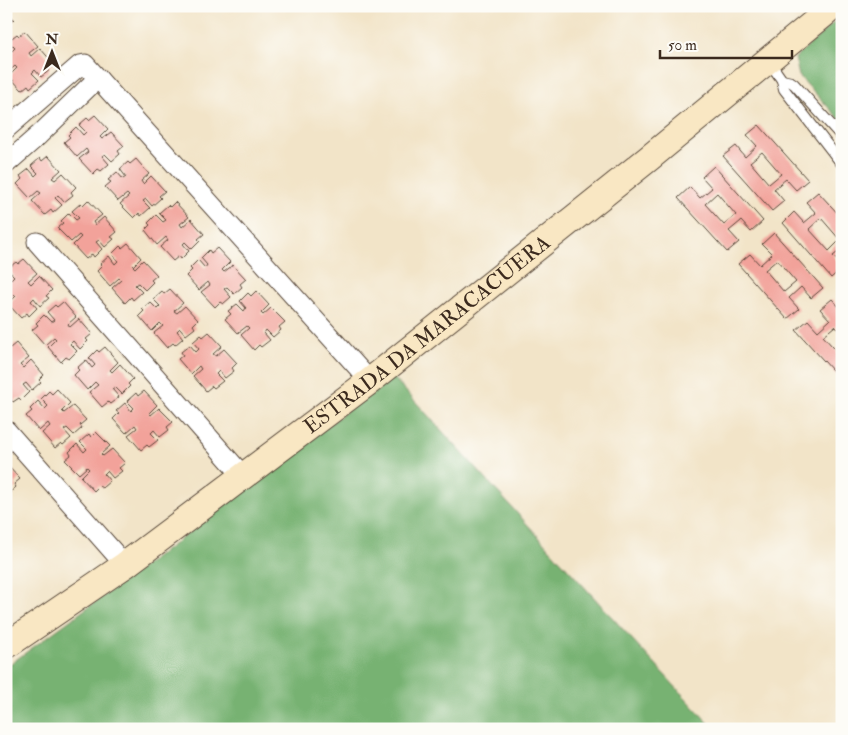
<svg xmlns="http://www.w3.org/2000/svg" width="848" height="735" font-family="'IM FELL Double Pica',serif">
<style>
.forest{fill:#77b272;stroke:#596e48}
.building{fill:#f2a29a;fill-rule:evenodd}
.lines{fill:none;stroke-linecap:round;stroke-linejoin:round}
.lane-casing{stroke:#564638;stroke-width:12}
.street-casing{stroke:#564638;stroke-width:21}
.secondary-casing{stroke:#564638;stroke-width:28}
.lane{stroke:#fff;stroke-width:10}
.street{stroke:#fff;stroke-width:19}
.secondary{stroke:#f9e7c3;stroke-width:26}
.labels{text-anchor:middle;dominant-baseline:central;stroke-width:4;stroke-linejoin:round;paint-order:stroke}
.street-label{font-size:21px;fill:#3b2a1e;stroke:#fdfcf7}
</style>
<rect width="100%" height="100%" fill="#fdfcf7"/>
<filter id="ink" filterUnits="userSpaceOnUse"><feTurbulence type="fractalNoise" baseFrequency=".02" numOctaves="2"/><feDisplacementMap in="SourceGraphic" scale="10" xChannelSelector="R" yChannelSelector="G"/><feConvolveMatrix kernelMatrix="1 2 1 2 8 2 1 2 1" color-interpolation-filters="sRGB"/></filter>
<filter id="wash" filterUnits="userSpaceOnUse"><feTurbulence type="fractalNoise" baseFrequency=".0096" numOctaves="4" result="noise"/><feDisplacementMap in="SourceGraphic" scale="20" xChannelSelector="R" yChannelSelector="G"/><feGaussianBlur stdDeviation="1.12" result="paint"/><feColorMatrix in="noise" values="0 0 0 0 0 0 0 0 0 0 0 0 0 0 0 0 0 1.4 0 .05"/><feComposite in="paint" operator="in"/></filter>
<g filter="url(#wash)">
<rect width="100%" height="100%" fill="#f2e4c8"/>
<g class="forest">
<polygon points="842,15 842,122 799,76 795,58"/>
<polygon points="392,376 714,729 6,729 6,667 169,548"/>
</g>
<g id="blocks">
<g class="building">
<polygon points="6,11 14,19 9,24 11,27 6,31"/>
<polygon points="25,31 38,46 29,53 31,56 40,48 53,63 48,68 50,70 41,77 35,70 32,73 39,80 30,88 28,85 22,90 9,76 17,68 15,66 6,74 6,45 12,51 15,48 8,41 17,34 19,36"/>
<polygon points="95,115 108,129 100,137 102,139 111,132 124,146 118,151 120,154 112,161 105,154 102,156 109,164 101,171 98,169 93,174 79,159 88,152 86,149 77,157 64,142 70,137 68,135 76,127 83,135 86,132 79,125 87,118 89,120"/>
<path d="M759,125l49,55 -12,10 -10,-11 -12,10 10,12 -12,10 -49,-55 13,-10 9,11 12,-11 -10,-11zM762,152l19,22 -12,10 -19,-22z"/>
<polygon points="48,156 61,170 52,178 55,180 63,173 76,187 71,192 73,195 64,202 58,195 55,198 62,205 53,213 51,210 45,215 32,201 41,193 38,191 30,198 17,184 22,179 20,176 29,169 35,176 38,173 31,166 40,158 42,161"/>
<polygon points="136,159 149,174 141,181 143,184 151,176 165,191 159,196 161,198 152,206 146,199 143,201 150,208 141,216 139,213 134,218 120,204 129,196 127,194 118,201 105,187 111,182 108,180 117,172 123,179 126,177 120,169 128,162 130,164"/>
<path d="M714,166l49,55 -12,11 -10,-11 -12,10 10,11 -12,10 -49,-54 12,-11 10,11 12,-10 -10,-11zM717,193l19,22 -12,10 -19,-21z"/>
<path d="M818,192l24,26v31l-9,7 9,10v2l-11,10 -48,-55 11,-11 10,11 12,-10 -10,-11zM821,218l19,22 -11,11 -20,-22z"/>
<polygon points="88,200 102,215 93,222 95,225 104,217 117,232 111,237 114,239 105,247 99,240 96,242 102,249 94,257 92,254 86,259 73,245 81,237 79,235 71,242 57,228 63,223 61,221 69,213 76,220 79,218 72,211 81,203 83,205"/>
<polygon points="175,202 189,217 180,224 182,227 191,219 204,234 198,239 200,241 192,249 185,242 183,244 189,251 181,259 179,256 173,261 160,247 168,240 166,237 157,245 145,230 150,225 148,223 156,215 163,222 166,220 159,213 168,205 170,207"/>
<path d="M774,233l49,55 -12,10 -10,-11 -12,11 10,11 -12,10 -49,-55 12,-10 10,11 12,-11 -10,-10zM777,260l19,22 -12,10 -19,-22z"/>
<polygon points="128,243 141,258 133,266 135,268 143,260 157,275 151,280 153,282 145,290 138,283 135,285 142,292 133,300 131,297 125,303 112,288 121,280 119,278 110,286 97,271 102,266 100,264 109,256 115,264 118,261 112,254 120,246 122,248"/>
<polygon points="217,248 230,262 222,270 224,272 233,265 246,279 240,284 242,287 234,294 227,287 224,289 231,297 223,304 220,302 215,307 201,292 210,285 208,282 199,290 186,276 192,270 190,268 198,260 205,268 207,265 201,258 209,250 211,253"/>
<polygon points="24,259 37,273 28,281 31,284 39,276 52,290 46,296 49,298 40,306 34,298 31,301 37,308 29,316 27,313 21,318 8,304 16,296 14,294 6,301 6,273 11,279 14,276 7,269 16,262 18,264"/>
<polygon points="170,289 183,303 174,311 177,313 185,306 198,320 193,325 195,328 186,335 180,328 177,331 183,338 175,345 173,343 167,348 154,333 163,326 160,323 152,331 139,316 144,311 142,309 150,302 157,309 160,306 153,299 162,291 164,294"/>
<polygon points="256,291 269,305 261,313 263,315 271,308 285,322 279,327 281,330 273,337 266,330 264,333 270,340 261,347 259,345 254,350 241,335 249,328 247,326 238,333 225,319 231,314 228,311 237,304 244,311 246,308 240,301 248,293 251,296"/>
<polygon points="832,299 842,310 842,334 835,326 823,336 842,357 842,381 796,330 808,320 818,331 830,320 820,309"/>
<polygon points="63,302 76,317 68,324 70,327 79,319 92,334 86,339 88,341 80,349 73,341 70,344 77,351 69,359 66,357 61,362 48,347 56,339 54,337 45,345 32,330 38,325 36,323 44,315 51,322 54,320 47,312 55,305 57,307"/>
<polygon points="209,332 222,346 213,354 216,356 224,349 237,363 232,368 234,371 225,378 219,371 216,374 223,381 214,388 212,386 206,391 193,376 201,369 199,366 191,374 178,359 183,355 181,352 190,345 196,352 199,349 193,342 201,335 203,337"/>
<polygon points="16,343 29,358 20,365 23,368 31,360 44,375 39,380 41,382 32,390 26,383 23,385 29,392 21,400 19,398 13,402 6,395 6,382 9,381 6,378 6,348 8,346 10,348"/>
<polygon points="105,347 118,362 110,370 112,372 120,364 133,379 128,384 130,386 122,394 115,387 112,389 119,397 110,404 108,402 102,407 89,392 98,385 95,382 87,390 74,375 79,370 77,368 86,360 92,368 95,365 89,358 97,350 99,352"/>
<polygon points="57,389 70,403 62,411 64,413 73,406 86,420 80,425 82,428 74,435 67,428 64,430 71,438 63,445 61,443 55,448 42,433 50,426 48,423 39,431 26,416 32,411 30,409 38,401 45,409 48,406 41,399 49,391 52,394"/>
<polygon points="144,391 157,405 149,413 151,415 159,408 173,422 167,427 169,430 160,437 154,430 151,433 158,440 149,447 147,445 141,450 128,435 137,428 135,425 126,433 113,419 119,413 116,411 125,403 131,411 134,408 127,401 136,393 138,396"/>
<polygon points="96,432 110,446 101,454 103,456 112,449 125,463 119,468 122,471 113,478 107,471 104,474 110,481 102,488 99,486 94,491 81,477 89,469 87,467 79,474 65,460 71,455 69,452 77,444 84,452 87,449 80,442 89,434 91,437"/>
<polygon points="6,464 20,479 14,484 16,487 8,494 6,492"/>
</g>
</g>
</g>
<g filter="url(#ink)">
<use href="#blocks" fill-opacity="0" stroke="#564638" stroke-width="1"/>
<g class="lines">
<defs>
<g id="lane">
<polyline points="768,60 782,80 784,89 842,164"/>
<polyline points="782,80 791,82 794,84 842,137"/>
</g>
<g id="street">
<polyline points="6,129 80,65 85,64 370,381"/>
<polyline points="6,164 39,135 98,78"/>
<polyline points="37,242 243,476"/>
<polyline points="6,430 125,565"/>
</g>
<g id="secondary">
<path id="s1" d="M6,646l119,-81 245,-184 278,-222 186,-153"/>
</g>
</defs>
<use href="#lane" class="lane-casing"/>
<use href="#street" class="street-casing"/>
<use href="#secondary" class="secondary-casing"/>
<use href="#lane" class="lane"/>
<use href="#street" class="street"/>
<use href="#secondary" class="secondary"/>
</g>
</g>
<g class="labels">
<g class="street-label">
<text stroke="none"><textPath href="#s1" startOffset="524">ESTRADA DA MARACACUERA</textPath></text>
</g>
</g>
<rect width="848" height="735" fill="none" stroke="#fdfcf7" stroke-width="25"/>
<g transform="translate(52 52)" stroke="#fdfcf7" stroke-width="4" paint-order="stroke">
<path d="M0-4L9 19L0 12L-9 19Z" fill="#3b2a1e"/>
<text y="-8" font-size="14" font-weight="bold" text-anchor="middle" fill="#3b2a1e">N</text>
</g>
<path d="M660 50v8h132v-8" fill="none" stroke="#3b2a1e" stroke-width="2.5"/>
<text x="668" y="50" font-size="15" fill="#3b2a1e" stroke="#fdfcf7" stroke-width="4" paint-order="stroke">50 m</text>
</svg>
